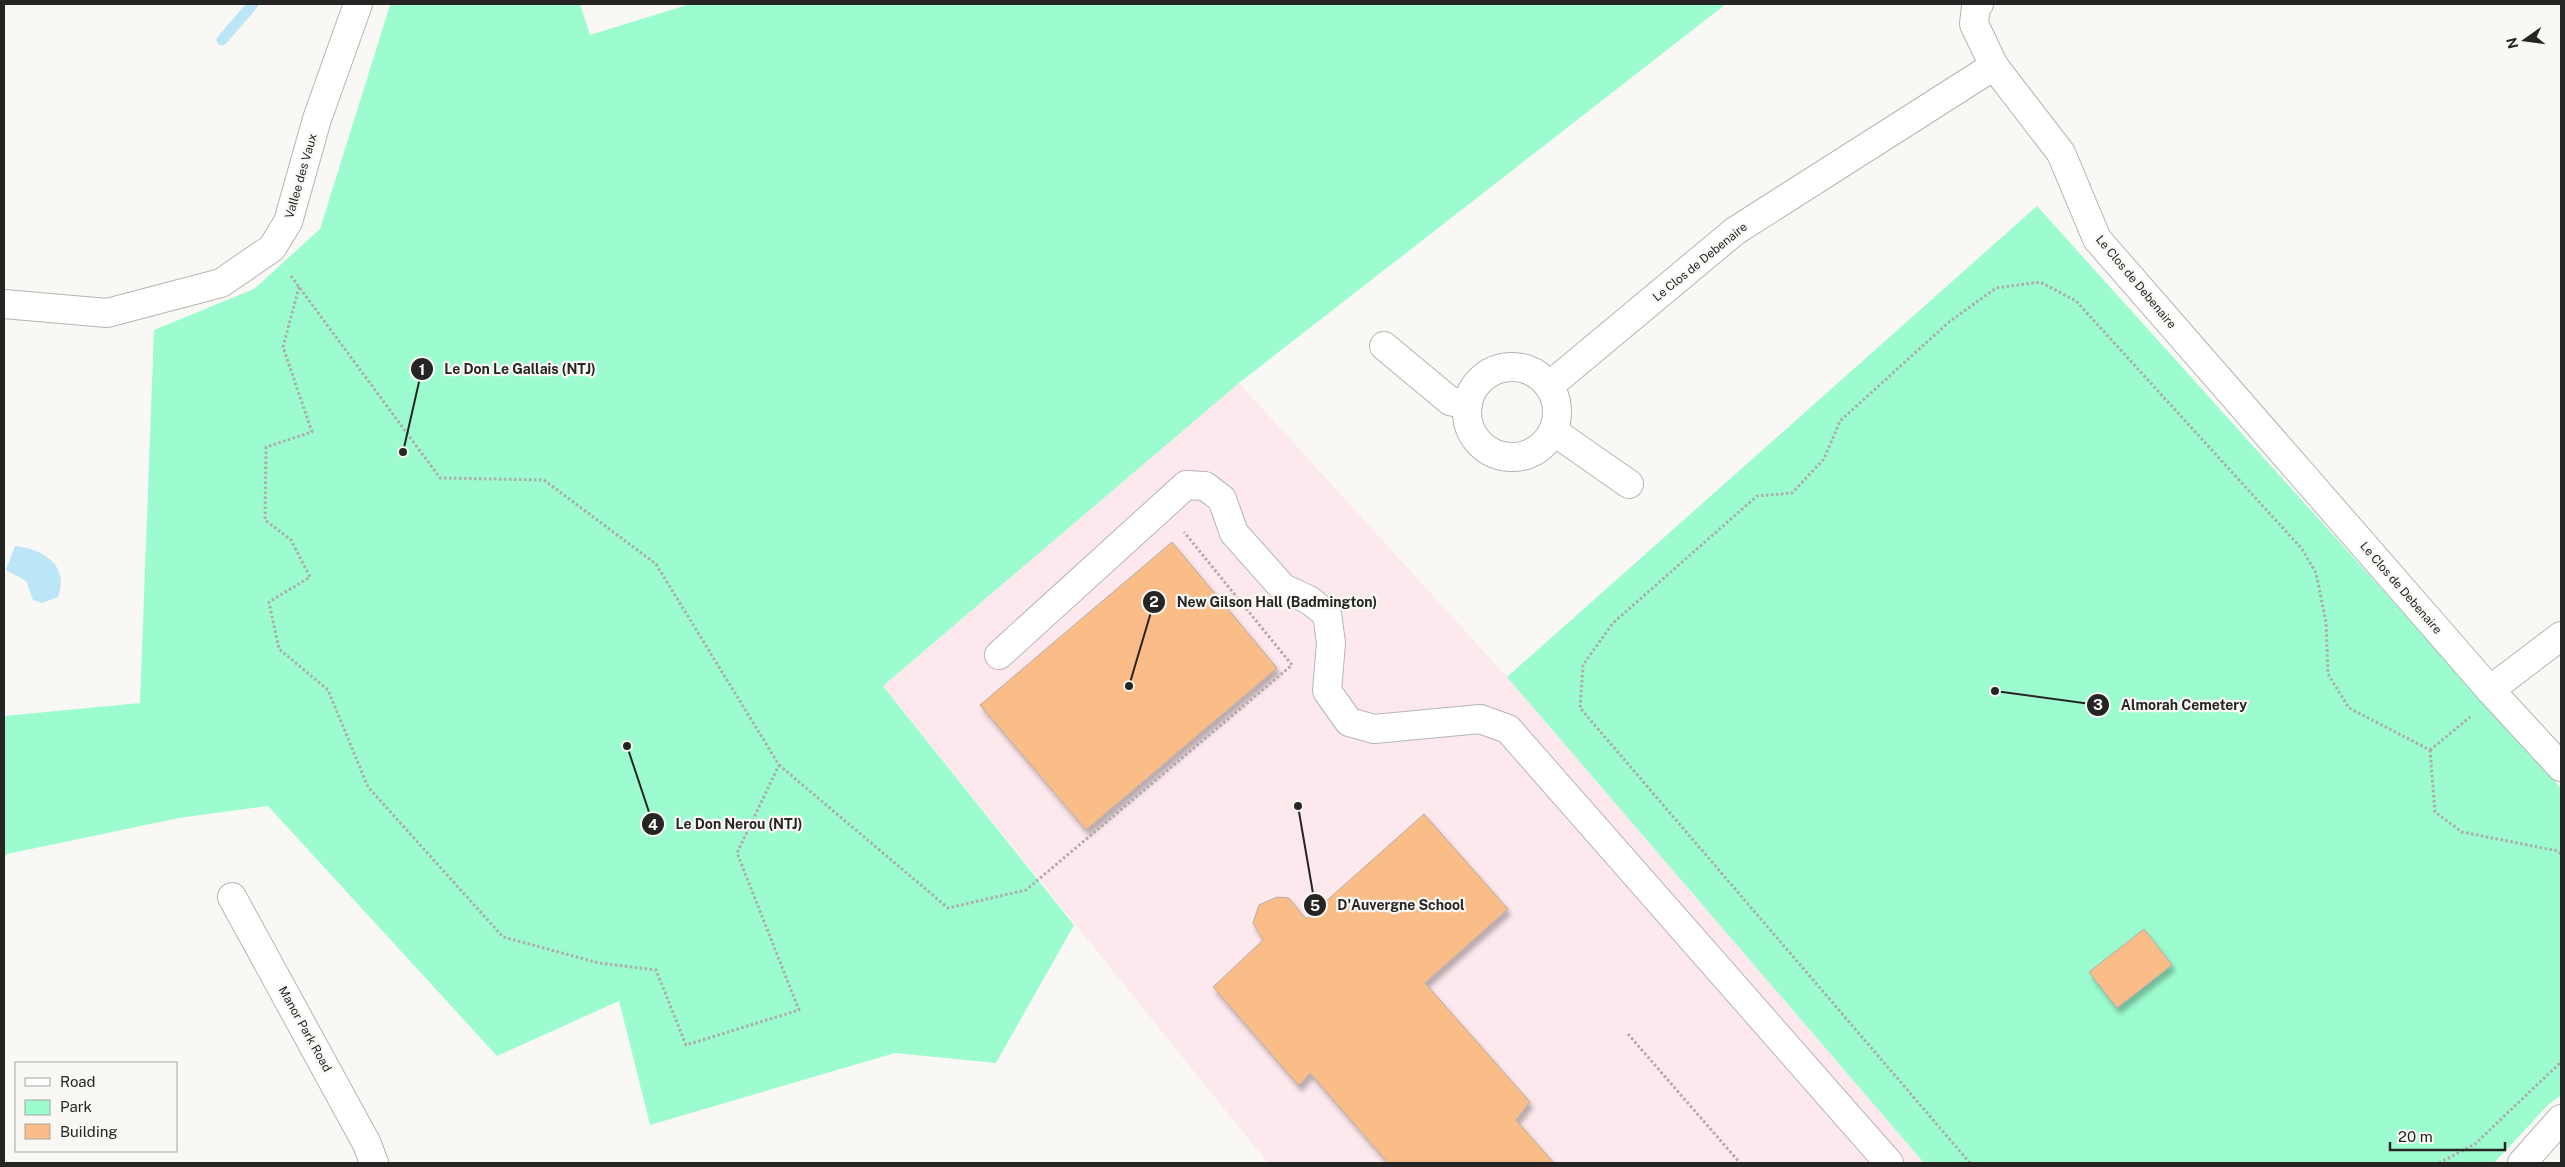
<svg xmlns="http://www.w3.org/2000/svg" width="2565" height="1167" font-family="'Public Sans',sans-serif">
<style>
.education{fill:#fde8ed}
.green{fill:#9cfccf}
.water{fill:#bce6f7}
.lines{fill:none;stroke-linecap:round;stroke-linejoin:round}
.stream{stroke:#bce6f7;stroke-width:11}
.building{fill:#fbbd88;stroke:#afadab;filter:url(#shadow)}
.minor-casing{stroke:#b5b5b2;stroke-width:30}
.path{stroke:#adacaa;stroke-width:3;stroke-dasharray:2.5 2.5;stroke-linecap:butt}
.minor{stroke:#fff;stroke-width:28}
.labels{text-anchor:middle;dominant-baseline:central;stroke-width:4.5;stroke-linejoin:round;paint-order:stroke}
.street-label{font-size:12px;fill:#262524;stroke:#f9f8f5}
.leader{fill:none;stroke:#262524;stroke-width:2}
.callout-dot{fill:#262524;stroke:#f9f8f5;stroke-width:2}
.mark-label{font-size:15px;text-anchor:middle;font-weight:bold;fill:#fff}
.callout-label{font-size:14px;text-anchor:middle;font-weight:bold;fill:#262524;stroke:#f9f8f5;stroke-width:4.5;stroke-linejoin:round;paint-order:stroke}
</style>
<defs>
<filter id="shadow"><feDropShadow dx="3" dy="5.5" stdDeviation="2.5" flood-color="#0004"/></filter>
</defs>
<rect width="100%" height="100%" fill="#f9f8f5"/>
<polygon class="education" points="1239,383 1507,677 1924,1163 1268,1163 883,686"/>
<g class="green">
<polygon points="392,4 580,4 590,35 690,4 1726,4 1239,383 883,686 1074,925 996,1063 895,1053 650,1125 619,1001 497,1056 268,806 179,818 7,854 4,858 4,716 140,703 154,330 254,289 320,229 390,5"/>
<polygon points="2037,206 2561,788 2561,1095 2548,1105 2494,1163 1924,1163 1507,677"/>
</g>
<path class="water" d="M15,546c28,3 55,19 43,51l-16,6 -9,-3 -7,-19 -20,-11z"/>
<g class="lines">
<polyline class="stream" points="222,40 253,4"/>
</g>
<g class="building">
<polygon points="1172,542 1277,668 1086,830 980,705"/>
<polygon points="1424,814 1508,909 1425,983 1530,1102 1516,1120 1554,1163 1388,1163 1310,1073 1299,1086 1213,987 1263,940 1253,923 1259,905 1277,897 1289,898 1306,919"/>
<polygon points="2144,929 2172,965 2117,1008 2089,972"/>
</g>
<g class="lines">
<defs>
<g id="minor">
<polyline points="1979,4 1976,6 1974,24 1994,66"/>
<polyline points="4,304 107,313 221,283 272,248 288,222 317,119 358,4"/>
<polyline points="1384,346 1450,401 1468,405"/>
<circle cx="1512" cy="412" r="45"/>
<polyline points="1549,386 1735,231 1994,66 2061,153 2097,239 2490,690"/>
<polyline points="1553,431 1629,484"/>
<polyline points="2561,636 2490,690 2561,767"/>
<polyline points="999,655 1186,485 1205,486 1222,499 1234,533 1283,588 1309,600 1327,614 1331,643 1327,691 1349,722 1374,729 1480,719 1508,729 1889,1163"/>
<polyline points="232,897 367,1144 374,1163"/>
<polyline points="2522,1163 2561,1119"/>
</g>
</defs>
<use href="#minor" class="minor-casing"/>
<g class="path">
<polyline points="291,276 440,478 544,480 656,564 779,765 737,853 799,1010 686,1045 656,970 599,963 503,937 368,787 328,690 279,649 269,602 310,577 291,540 265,520 266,447 312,432 283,347 299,287"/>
<polyline points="2430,750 2435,812 2462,832 2558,851 2561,854"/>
<polyline points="2430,750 2470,717"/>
<polyline points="779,765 948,908 1026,890 1292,665 1184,532"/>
<polyline points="1628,1034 1740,1163"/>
<polyline points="1970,1163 1580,708 1583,665 1613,623 1757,496 1792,493 1824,459 1840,421 1949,322 1996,288 2040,282 2076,301 2302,549 2316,573 2326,622 2328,674 2349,708 2430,750"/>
<polyline points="2439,1163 2475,1144 2561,1062"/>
</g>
<use href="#minor" class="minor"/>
</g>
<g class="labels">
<g class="street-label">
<text transform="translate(301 176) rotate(-74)">Vallee des Vaux</text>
<text transform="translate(1700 262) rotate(-39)">Le Clos de Debenaire</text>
<text transform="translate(2136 282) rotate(50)">Le Clos de Debenaire</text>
<text transform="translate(2401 588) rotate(49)">Le Clos de Debenaire</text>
<text transform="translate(305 1029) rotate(61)">Manor Park Road</text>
</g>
</g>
<path class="leader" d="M403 452L422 369M1129 686L1154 602M1995 691L2098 705M627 746L653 824M1298 806L1315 905"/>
<g class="callout-dot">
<circle cx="403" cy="452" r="5"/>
<circle cx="1129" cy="686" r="5"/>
<circle cx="1995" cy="691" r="5"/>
<circle cx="627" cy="746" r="5"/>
<circle cx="1298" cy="806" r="5"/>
<circle cx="422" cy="369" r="12"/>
<circle cx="1154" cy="602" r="12"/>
<circle cx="2098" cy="705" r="12"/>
<circle cx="653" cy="824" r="12"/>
<circle cx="1315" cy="905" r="12"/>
</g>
<g class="mark-label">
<text x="422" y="375">1</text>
<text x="1154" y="607">2</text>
<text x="2098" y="710">3</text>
<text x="653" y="830">4</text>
<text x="1315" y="911">5</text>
</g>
<g class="callout-label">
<text x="520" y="374">Le Don Le Gallais (NTJ)</text>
<text x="1277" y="607">New Gilson Hall (Badmington)</text>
<text x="2184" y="710">Almorah Cemetery</text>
<text x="739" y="829">Le Don Nerou (NTJ)</text>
<text x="1401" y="910">D'Auvergne School</text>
</g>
<rect width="2565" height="1167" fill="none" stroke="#262524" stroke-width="10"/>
<rect x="15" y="1062" width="162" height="90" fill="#f9f8f5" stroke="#a5a4a1"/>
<rect x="25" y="1078" width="25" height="8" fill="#ffffff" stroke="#a5a4a1"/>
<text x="60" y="1087" font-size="15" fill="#262524">Road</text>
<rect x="25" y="1100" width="25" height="15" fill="#9cfccf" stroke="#a5a4a1"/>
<text x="60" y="1112" font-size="15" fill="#262524">Park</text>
<rect x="25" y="1124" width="25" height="15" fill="#fbbd88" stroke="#a5a4a1"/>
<text x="60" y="1137" font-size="15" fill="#262524">Building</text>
<g transform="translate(2525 40) rotate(256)" stroke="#f9f8f5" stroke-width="4" paint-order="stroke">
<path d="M0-4L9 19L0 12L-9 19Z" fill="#262524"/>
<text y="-8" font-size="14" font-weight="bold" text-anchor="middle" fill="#262524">N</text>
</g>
<path d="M2390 1142v8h115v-8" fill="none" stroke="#262524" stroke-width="2.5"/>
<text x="2398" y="1142" font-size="15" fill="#262524" stroke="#f9f8f5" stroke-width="4" paint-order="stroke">20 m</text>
</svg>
